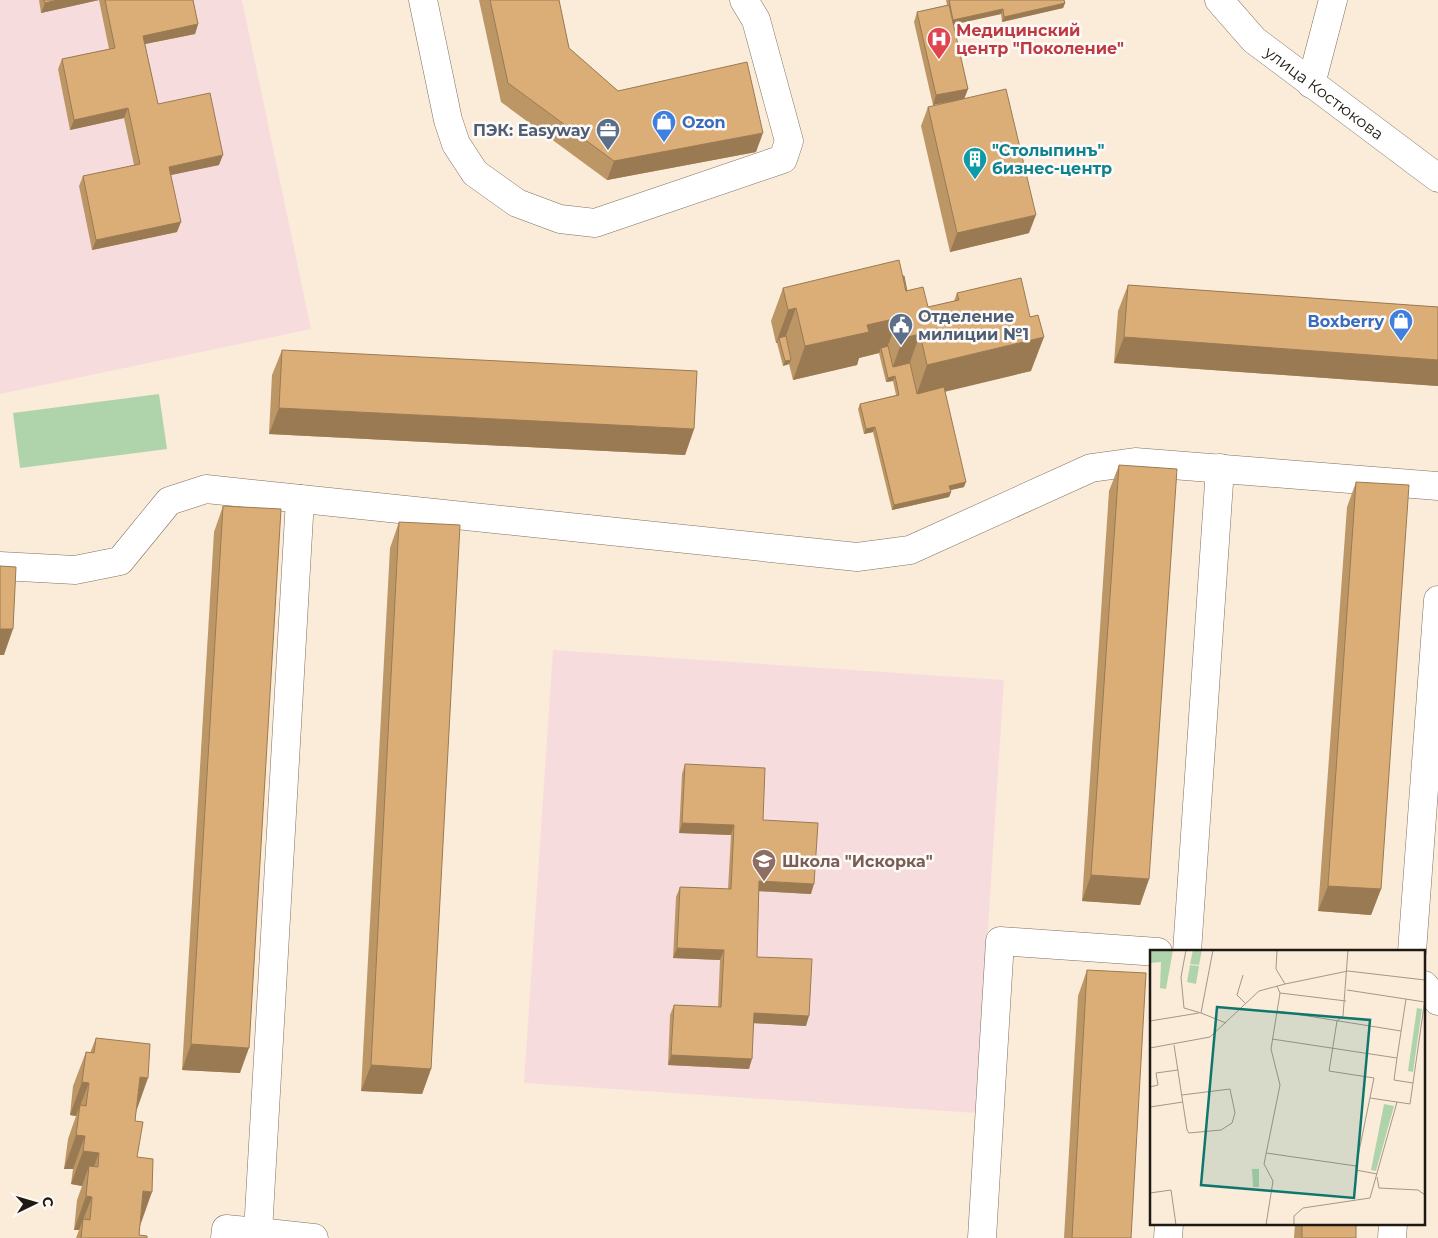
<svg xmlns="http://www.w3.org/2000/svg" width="1438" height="1238" font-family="Montserrat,sans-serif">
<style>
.education{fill:#f7dcde}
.green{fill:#afd4ab}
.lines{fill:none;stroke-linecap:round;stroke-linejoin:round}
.minor-casing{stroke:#7e7060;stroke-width:29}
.major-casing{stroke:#7e7060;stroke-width:29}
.minor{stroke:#fff;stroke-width:28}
.major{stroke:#fff;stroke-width:28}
.wall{fill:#bd9666}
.shaded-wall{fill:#9a7a53}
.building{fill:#dcae77;stroke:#9a7a53}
.labels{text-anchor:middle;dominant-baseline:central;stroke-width:5;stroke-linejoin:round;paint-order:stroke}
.health-label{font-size:16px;font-weight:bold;fill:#be3a42;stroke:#fefaf7;text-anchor:start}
.street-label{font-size:16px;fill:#1f1913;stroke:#fefaf7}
.shop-label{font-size:16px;font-weight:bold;fill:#366cbe;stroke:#fefaf7;text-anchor:start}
.service-label{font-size:16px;font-weight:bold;fill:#4e5e75;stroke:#fefaf7;text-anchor:end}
.culture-label{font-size:16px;font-weight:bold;fill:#0d838f;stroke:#fefaf7;text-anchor:start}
.education-label{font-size:16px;font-weight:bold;fill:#785e54;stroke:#fefaf7;text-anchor:start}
.inset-road{fill:none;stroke:#a3978a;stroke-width:1}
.view{fill:#0f766e;fill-opacity:0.15;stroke:#0f766e;stroke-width:2.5}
.inset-edge{fill:none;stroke:#1f1913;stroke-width:2.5}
</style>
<rect width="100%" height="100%" fill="#fbebd9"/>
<g class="education">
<polygon points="0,0 242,0 311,329 0,394"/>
<polygon points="553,650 1004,680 976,1113 524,1083"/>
</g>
<polygon class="green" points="159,394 167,449 20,468 13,413"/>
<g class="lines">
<defs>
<g id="minor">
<polyline points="423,0 448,120 456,144 475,173 517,203 560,219 595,223 783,159 789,141 756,20 744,0"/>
<polyline points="1311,84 1333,0"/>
<polyline points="0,566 75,570 120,561 169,501 206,489 857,557 910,550 1091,468 1135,462 1438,486"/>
<polyline points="1187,952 1220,468"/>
<polyline points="1412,952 1438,600"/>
<polyline points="1424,985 1438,1001"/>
<polyline points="258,1232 314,1238"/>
<polyline points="225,1238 226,1229 258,1232 300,499"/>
<polyline points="982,1238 1000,941 1158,952"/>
<polyline points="1168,1238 1169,1224"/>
<polyline points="1392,1238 1393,1224"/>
</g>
<g id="major">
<path id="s1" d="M1219,0l35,40 184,138"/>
</g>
</defs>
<use href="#minor" class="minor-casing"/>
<use href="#major" class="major-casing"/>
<use href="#minor" class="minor"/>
<use href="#major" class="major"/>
</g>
<g class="wall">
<polygon points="39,0 193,0 198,24 195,34 145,44 158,104 219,165 171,175 177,232 92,250 79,186 83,176 134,165 124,118 70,130 58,69 62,59 109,49 99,0 41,13"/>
<polygon points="479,0 559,0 569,48 618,91 756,152 607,180 501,102"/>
<polygon points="946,0 1064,0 1065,3 1063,8 1002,22 1001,14 953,24 968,89 964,99 933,105 914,22 917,12 947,5"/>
<polygon points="928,107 1029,233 950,252 921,126"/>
<polygon points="1128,285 1438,307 1438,386 1114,363 1118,311"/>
<polygon points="783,288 907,291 928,307 954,301 957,293 1031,371 945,391 964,487 950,490 951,492 949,497 892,510 873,432 864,434 858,409 860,404 896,395 893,381 886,382 879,353 859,358 857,365 793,380 789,364 783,366 777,343 776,343 771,321"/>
<polygon points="282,350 694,429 685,455 269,434 272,375"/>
<polygon points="1119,465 1149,879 1140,905 1082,901 1109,491"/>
<polygon points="1356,482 1381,889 1371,915 1318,911 1347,507"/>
<polygon points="223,506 240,1073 182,1070 214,532"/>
<polygon points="399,522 431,1069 422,1094 361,1091 390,548"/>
<polygon points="685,764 763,820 811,894 759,891 757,957 806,1026 754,1023 749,1069 668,1065 670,1015 674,1005 718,1007 720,960 673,958 676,897 680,887 728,889 731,835 679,833 682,774"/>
<polygon points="1087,970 1131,1238 1064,1238 1078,996"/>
<polygon points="96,1038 136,1112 135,1121 137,1157 140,1225 139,1235 147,1238 76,1238 79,1230 74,1230 77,1200 82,1186 71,1184 73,1169 64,1169 68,1139 76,1116 70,1115 73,1086 86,1052 90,1053"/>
<polygon points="1295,1224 1356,1224 1356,1238 1294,1238"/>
</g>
<g class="shaded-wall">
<polygon points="58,0 99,0 41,13 45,3"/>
<polygon points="1065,3 1063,8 1002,22 1004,17"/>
<polygon points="1003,9 1001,14 952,25 953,20"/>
<polygon points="198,24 195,34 140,45 143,36"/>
<polygon points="968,89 964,99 933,105 936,95"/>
<polygon points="128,108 124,118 70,130 74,120"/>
<polygon points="763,133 756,152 607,180 614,161"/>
<polygon points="223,155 219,165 166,176 169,167"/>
<polygon points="1036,215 1029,233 950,252 957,233"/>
<polygon points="181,222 177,232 92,250 96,240"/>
<polygon points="796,308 784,341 779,338 777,343 776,343 788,310"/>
<polygon points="898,318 886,351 881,348 879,353 859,358 857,365 793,380 805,346 867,325"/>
<polygon points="920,334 908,368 891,372 903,338"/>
<polygon points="1044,337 1031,371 915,399 927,365"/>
<polygon points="1124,337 1438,360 1438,386 1114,363"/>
<polygon points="791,360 789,364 783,366 785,361"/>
<polygon points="895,376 893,381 886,382 888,378"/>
<polygon points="279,408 694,429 685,455 269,434"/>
<polygon points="875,427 873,432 864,434 866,429"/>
<polygon points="966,482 964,487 947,491 949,486"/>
<polygon points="951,492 949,497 892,510 894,505"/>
<polygon points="0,629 13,629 4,655 0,655"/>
<polygon points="682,823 734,825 731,835 679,833"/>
<polygon points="1091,875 1149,879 1140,905 1082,901"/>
<polygon points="759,881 814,884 811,894 756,891"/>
<polygon points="1328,886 1381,889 1371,915 1318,911"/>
<polygon points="677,948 724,950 720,960 673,958"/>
<polygon points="754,1013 809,1016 806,1026 751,1023"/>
<polygon points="191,1044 249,1048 240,1073 182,1070"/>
<polygon points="671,1055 752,1059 749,1069 668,1065"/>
<polygon points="371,1065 431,1069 422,1094 361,1091"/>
<polygon points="140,1077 148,1078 136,1112"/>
<polygon points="82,1082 89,1083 76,1116 70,1115"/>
<polygon points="76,1135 85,1136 73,1169 64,1169"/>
<polygon points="83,1151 99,1153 87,1186 89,1166 82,1186 71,1184"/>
<polygon points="143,1191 152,1192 140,1226"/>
<polygon points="86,1196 92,1197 79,1230 74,1230"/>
</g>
<g class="building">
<polygon points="44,0 58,0 45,3"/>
<polygon points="105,0 193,0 198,24 143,36 158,104 210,93 223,155 169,167 181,222 96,240 83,176 140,164 128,108 74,120 62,59 115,48"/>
<polygon points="490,0 559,0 569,48 618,91 747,62 763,133 614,161 508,83"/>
<polygon points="949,0 1064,0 1065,3 1004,17 1003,9 953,20"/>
<polygon points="949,5 968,89 936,95 917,12"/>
<polygon points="1006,89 1036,215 957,233 928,107"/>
<polygon points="899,260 906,291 923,287 928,307 959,300 957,293 1021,278 1030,317 1038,315 1044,337 927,365 920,334 903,338 898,318 867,325 869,332 805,346 796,308 788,310 783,288"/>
<polygon points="903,276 904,276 907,291 906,291"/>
<polygon points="1128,285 1438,307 1438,360 1124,337"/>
<polygon points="786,336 791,360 785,361 779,338"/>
<polygon points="888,346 893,367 910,363 917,394 944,387 966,482 949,486 951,492 894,505 875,427 866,429 860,404 899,395 895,376 888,378 881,348"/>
<polygon points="282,350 697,371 694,429 279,408"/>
<polygon points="1119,465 1177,469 1149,879 1091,875"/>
<polygon points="1356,482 1409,485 1381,889 1328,886"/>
<polygon points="223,506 281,509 249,1048 191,1044"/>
<polygon points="399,522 460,525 431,1069 371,1065"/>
<polygon points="0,566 16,567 13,629 0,629"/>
<polygon points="685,764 765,768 763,820 818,823 814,884 759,881 757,957 812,959 809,1016 754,1013 752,1059 671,1055 674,1005 721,1007 724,950 677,948 680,887 731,889 734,825 682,823"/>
<polygon points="1087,970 1146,973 1131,1238 1072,1238"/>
<polygon points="96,1038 150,1044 148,1078 140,1077 135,1121 143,1122 137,1157 153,1159 152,1192 143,1191 139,1235 147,1236 147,1238 81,1238 83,1219 90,1220 92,1197 86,1196 89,1166 98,1167 99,1153 83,1151 85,1136 76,1135 80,1105 86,1106 89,1083 82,1082 86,1052 94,1053"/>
<rect x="1302" y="1224" width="54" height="14"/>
</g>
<defs>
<symbol id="hospital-pin" viewBox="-11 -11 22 30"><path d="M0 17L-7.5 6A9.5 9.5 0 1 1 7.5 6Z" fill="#e0444e" stroke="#fefaf7"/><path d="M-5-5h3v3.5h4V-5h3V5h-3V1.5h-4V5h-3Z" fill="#fff"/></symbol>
<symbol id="shop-pin" viewBox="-11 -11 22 30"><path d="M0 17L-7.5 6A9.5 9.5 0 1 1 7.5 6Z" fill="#3f7fe0" stroke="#fefaf7"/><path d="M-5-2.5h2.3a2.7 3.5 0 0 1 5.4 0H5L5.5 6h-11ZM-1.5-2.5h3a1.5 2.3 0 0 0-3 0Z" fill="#fff"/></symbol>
<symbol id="office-pin" viewBox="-11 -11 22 30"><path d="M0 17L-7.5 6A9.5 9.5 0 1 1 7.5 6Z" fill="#5c6f8a" stroke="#fefaf7"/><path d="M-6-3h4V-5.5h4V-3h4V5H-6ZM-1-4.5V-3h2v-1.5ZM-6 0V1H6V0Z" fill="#fff"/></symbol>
<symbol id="building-pin" viewBox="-11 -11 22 30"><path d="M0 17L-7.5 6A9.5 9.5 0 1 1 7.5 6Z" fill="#0f9aa8" stroke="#fefaf7"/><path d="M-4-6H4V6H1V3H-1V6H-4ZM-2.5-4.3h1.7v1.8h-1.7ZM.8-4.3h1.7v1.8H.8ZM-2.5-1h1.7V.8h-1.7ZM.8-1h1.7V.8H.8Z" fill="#fff"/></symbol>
<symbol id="civic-pin" viewBox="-11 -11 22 30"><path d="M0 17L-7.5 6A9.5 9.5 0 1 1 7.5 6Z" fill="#5c6f8a" stroke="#fefaf7"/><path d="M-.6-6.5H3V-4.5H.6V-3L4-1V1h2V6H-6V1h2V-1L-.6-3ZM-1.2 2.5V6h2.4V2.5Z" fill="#fff"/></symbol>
<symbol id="school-pin" viewBox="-11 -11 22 30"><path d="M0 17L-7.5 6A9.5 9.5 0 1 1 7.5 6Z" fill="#8d6e63" stroke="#fefaf7"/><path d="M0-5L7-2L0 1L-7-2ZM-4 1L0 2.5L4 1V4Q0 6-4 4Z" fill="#fff"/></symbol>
</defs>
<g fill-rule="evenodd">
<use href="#hospital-pin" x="925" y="25" width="28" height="38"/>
<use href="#shop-pin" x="650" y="108" width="28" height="38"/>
<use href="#office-pin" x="594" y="116" width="28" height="38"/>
<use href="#building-pin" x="961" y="145" width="28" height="38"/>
<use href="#shop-pin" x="1387" y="307" width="28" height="38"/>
<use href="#civic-pin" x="887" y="311" width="28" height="38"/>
<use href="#school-pin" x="750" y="847" width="28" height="38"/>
</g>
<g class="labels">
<g class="health-label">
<text x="956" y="30">Медицинский<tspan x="956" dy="18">центр "Поколение"</tspan></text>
</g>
<g class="street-label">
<text stroke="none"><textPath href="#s1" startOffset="141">улица Костюкова</textPath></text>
</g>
<g class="shop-label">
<text x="682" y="122">Ozon</text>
<text x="1384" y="321" text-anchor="end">Boxberry</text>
</g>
<g class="service-label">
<text x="590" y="130">ПЭК: Easyway</text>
<text x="918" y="316" text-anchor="start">Отделение<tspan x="918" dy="18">милиции №1</tspan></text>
</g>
<g class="culture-label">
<text x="992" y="150">"Столыпинъ"<tspan x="992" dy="18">бизнес-центр</tspan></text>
</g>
<g class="education-label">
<text x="782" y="861">Школа "Искорка"</text>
</g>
</g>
<g transform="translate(1150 950)">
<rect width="275" height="275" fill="#fbebd9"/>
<path d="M0,0h23l-7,39 -6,-1 1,-26 -11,1zM43,0h9l-3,15 -9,-1zM40,15l9,1 -3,18 -9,-2zM267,58l5,1 -9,63 -5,-1zM234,154l10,2 -18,65 -5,-1zM102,219h7v18h-6z" fill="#afd4ab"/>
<path class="inset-road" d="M36,0l-5,27 3,31 17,5M63,0l-12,63 25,10M127,0l-1,19 9,15M198,0l-5,66 -6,5 -8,50 45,7 -18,88M93,25l-6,20 8,8M197,40l78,12M130,43l66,8M127,61l124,20M0,71l49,-8M122,89l125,19 -3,22 19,3M24,95l13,85 2,3 32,-3 11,-7 3,-10 -5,-24 -48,6M0,98l60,-11 49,-46 26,-7 63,-13 77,9M247,108l9,-59M0,137l8,-2 -2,-12 22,-3M220,148l27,4M0,157l33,-5M116,203l90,13v4l21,4M227,227l2,11 39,2 7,5M0,243l21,-3 5,35M116,275l7,-44 -9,-17 16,-79 -9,-36 9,-56 -3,-7M144,275v-9l9,-8 67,-10 27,-96 13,2 15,-105"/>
<path class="view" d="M67,57l153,13 -16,178 -153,-13z"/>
<rect width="275" height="275" class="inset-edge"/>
</g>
<g transform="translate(35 1203) rotate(85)" stroke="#fefaf7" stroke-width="4" paint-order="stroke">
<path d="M0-4L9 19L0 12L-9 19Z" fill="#1f1913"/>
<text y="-8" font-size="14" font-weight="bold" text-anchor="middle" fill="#1f1913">С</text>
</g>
</svg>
